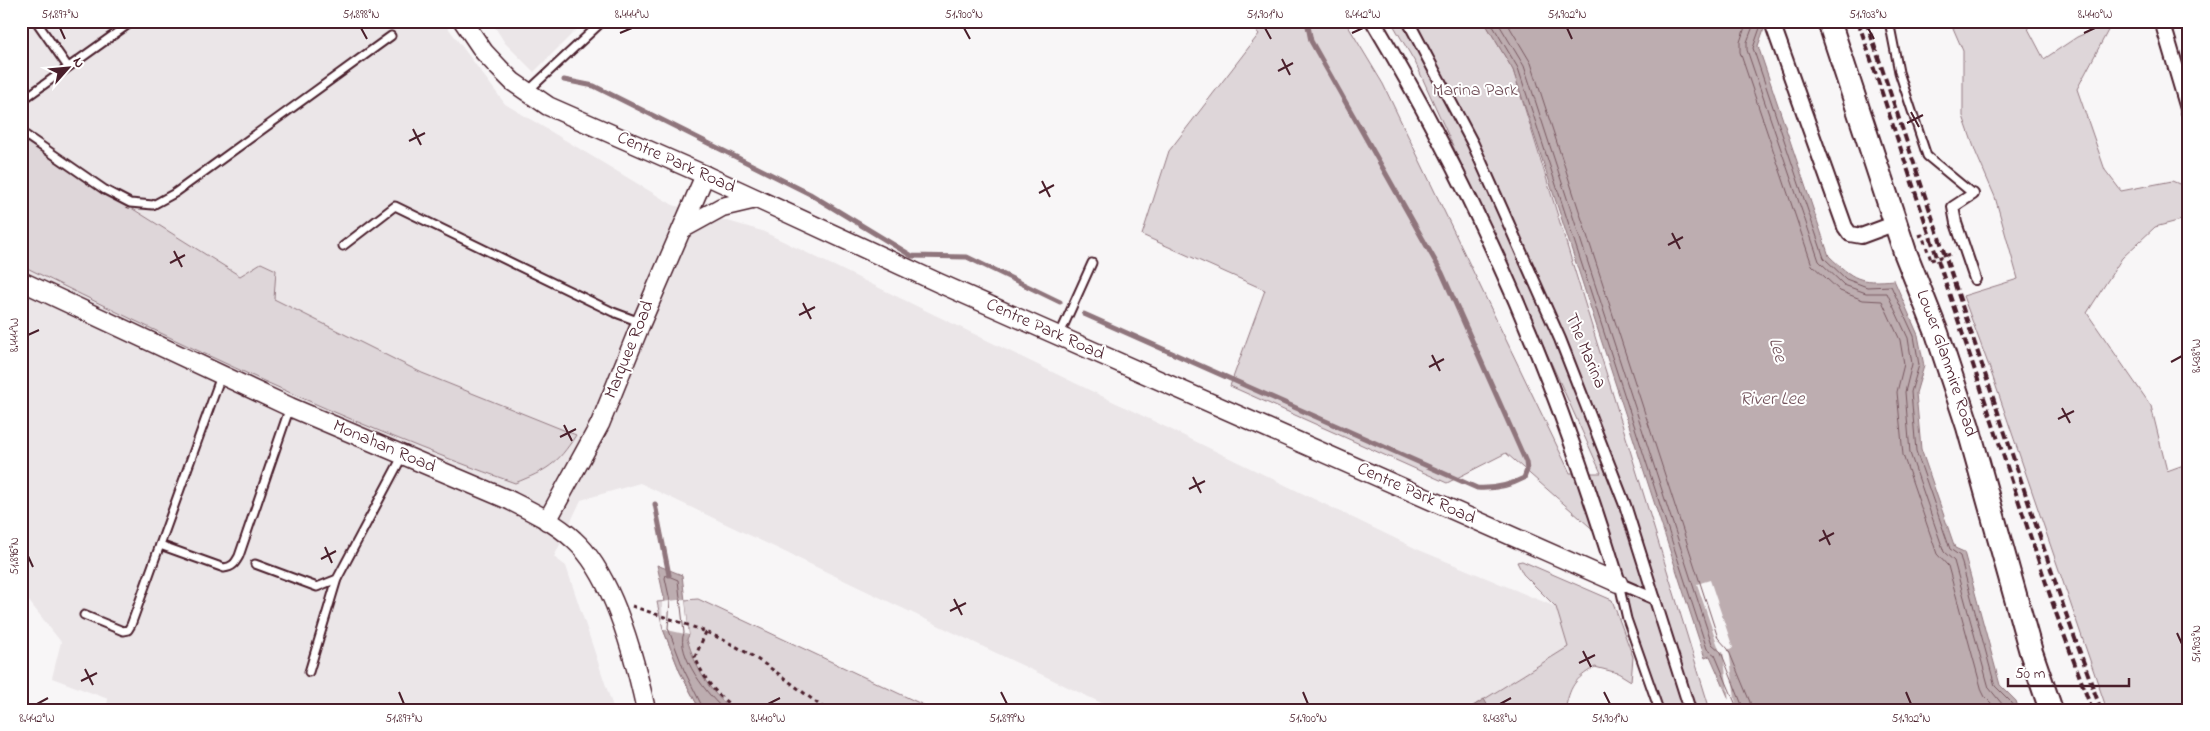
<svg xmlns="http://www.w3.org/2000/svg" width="2210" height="731" font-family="'Indie Flower',sans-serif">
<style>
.built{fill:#ebe6e8}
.green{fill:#ded6d9;stroke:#947a82}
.water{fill:#bdadb0;stroke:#8f747b}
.pier{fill:#f8f6f7}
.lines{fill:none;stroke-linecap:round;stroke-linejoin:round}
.shore{stroke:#785860;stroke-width:1}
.stream{stroke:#8f747b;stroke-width:5}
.service-casing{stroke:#4a1f2b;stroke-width:11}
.pedestrian-casing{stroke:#4a1f2b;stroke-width:14}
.minor-casing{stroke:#4a1f2b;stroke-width:18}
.tertiary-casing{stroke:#4a1f2b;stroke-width:21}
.trunk-casing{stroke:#4a1f2b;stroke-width:26}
.path{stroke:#4a1f2b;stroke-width:3;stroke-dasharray:4 4;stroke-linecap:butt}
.service{stroke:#fff;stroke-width:7}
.pedestrian{stroke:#fff;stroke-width:10}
.minor{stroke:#fff;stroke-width:14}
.tertiary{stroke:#fff;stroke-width:18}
.trunk{stroke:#fff;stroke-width:22}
.rail{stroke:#4a1f2b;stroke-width:4;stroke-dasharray:8 4;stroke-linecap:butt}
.path-bridge{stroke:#4a1f2b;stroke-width:3;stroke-dasharray:4 4;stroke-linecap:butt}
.ticks{fill:none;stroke:#4a1f2b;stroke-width:2}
.labels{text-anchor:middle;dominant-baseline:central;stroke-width:4;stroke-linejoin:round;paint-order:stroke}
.park-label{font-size:18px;fill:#6f4d56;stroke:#fff}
.street-label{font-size:18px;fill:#4a1f2b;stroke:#fff}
.water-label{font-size:19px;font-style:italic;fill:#72515a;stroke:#fff}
.neatline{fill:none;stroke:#4a1f2b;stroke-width:2}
.ticks-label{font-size:12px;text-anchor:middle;fill:#4a1f2b}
</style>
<rect width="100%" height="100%" fill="#f8f6f7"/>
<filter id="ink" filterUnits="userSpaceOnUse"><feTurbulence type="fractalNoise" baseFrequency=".02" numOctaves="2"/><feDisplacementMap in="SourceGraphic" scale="10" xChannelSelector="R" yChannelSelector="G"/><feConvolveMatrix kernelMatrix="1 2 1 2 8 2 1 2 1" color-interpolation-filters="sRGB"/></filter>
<g filter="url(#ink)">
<g class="built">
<polygon points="21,21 443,21 505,104 673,205 762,231 1419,550 1556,607 1568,647 1467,710 1116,710 640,483 581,500 554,557 566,566 614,710 106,710 108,699 52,678 61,642 21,591"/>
<polygon points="491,21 585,21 534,72 505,43"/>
</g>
<g class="green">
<polygon points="1248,21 1345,21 1383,84 1570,473 1601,473 1416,64 1391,21 1484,21 1513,70 1710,710 1661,710 1597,533 1506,453 1447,483 1230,386 1265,290 1142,235 1169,151 1259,34"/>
<polygon points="1950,21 2024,21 2044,59 2077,37 2113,21 2077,89 2105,170 2121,191 2172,181 2189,188 2189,218 2155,227 2122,258 2087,313 2151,406 2167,471 2189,463 2189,710 2107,710 1990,369 1963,296 2018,279 1995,197 1976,153 1963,116 1963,51"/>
<path d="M21,139l219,137 21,-13 15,7 -2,29 148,74 154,62c-19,30 -29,35 -61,48 -170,-60 -332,-138 -494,-218z"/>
<path d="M1522,561l90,39 21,57 -2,24 -13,-8 -23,-6c-21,12 -25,20 -30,43h-98l101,-63 -12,-40 -33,-33 -6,-12z"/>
<polygon points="698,599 934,710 700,710 680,672 663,629 657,602"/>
</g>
<g class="water">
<path d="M1484,21h291l-10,5 -7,20 71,210c25,24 30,27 65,24l24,55 6,31 -8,27 5,56 34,99 9,4 36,133 16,16 3,9h-285l-24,-54 -5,2 -192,-588z"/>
<path d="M657,565l25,10 7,60 -2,4c9,29 21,52 46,71h-33l-20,-38 -17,-43 2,-27z"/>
<polygon points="1484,699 1490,710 1467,710"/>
</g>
<g class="pier">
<polygon points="1710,580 1733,648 1729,649 1735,699 1738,710 1731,710 1726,701 1729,701 1723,651 1720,652 1697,584"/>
<polygon points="685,599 689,635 663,629 662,602"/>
</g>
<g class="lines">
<g class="shore">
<polyline points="1490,21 1518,68 1707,649 1715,655 1738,710"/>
<polyline points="1497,21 1524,66 1712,644 1721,652 1744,710"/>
<polyline points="1506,21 1531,63 1718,638 1728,649 1750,702 1751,710"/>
<polyline points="1747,21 1740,42 1740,52 1812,265 1840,291 1863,300 1882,301 1900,340 1904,364 1897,392 1903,455 1937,554 1948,566 1982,691 1985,697 1998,710"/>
<polyline points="1755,21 1747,42 1747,50 1819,261 1844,285 1866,293 1887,293 1908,338 1912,364 1905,392 1910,453 1944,552 1954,561 1989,688 2007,710"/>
<polyline points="1764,21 1761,25 1753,48 1824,258 1846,279 1867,287 1891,286 1914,336 1919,365 1911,392 1916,451 1950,549 1960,556 1995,686 2012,703 2014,710"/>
<path d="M704,710l-20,-40 -16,-42 2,-27 -5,-23 1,-3 12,5 6,53c-9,20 25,65 41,77"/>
</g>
<g class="stream">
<polyline points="564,80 594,86 810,194 912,256 967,257 1060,302"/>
<path d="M1084,314l393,174c17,1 32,-2 47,-10l3,-8 -1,-8 -84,-189 -131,-232 -4,-20"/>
<polyline points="655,504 669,575"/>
</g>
<defs>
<g id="service">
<polyline points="36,21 68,67"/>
<polyline points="1889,21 1899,72 1927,156 1973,194"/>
<polyline points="528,91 603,21"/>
<polyline points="21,101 133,21"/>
<polyline points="21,132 105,190 130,203 153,205 175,193 391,36"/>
<polyline points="343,246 395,206 613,312 640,322"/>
<polyline points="1059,336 1092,263"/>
<path d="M160,545l64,23c9,-1 11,-5 15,-12l51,-149"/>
<polyline points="255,564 317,587 337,579 403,455"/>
<polyline points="1619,584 1627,619 1659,710"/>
<polyline points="84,615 123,631 128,630 131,625 221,376"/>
<polyline points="309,672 337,579"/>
</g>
<g id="pedestrian">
<polyline points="1408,21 1473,144 1560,339 1625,505 1690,710"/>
<polyline points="1973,194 1953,207 1956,223 1975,279"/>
<polyline points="1618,583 1655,599"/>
</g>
<g id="minor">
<path d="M1373,21c68,114 127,234 175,358 26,67 49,136 70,204"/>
<polyline points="1777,21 1774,28 1845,227 1850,234 1861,236 1896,223"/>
<polyline points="2162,21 2189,112"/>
</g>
<g id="tertiary">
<polyline points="463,21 484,52 499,68 513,82 548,106 705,175 939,283 1618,583"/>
<polyline points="682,229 722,207 756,199"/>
<path d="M21,281l269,126 219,93c22,11 47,23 65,40 39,35 61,119 72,170"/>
<polyline points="547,521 600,424 641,323 705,175"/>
</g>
<g id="trunk">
<path id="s1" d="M1829,21l76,231 32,81 31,94 63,225 20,58"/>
</g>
</defs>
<use href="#service" class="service-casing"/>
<use href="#pedestrian" class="pedestrian-casing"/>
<use href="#minor" class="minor-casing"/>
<use href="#tertiary" class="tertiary-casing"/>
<use href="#trunk" class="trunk-casing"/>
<g class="path">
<polyline points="1919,236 1922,235 1931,260"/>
<path d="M632,606c34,12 71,22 103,40 33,18 61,41 91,64"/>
<path d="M706,632l-11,25c9,22 22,40 43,53"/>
</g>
<use href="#service" class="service"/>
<use href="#pedestrian" class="pedestrian"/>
<use href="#minor" class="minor"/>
<use href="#tertiary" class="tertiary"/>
<use href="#trunk" class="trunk"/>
<g class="rail">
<polyline points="1858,21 2056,613 2092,710"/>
<polyline points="1866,21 2065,611 2101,710"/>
</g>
<polyline class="path-bridge" points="1931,260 1954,253"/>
</g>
</g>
<path class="ticks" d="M60,28l5,11M361,28l6,11M964,28l6,11M1265,28l6,11M1567,28l5,11M1868,28l6,11M620,33l12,-5M1352,33l11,-5M2084,33l11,-5M1282,59l8,16M1278,71l15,-8M1911,112l8,15M1907,123l16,-8M413,129l8,16M409,141l16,-8M1042,181l8,16M1039,193l15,-8M1672,233l8,16M1668,245l15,-8M174,251l8,16M170,263l15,-8M803,303l8,16M799,315l16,-8M28,335l11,-5M1432,355l8,16M2171,362l11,-6M1429,367l15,-8M2062,408l8,15M2058,419l16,-8M564,425l8,16M560,437l16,-8M1193,477l8,16M1189,489l16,-8M1823,530l7,15M1819,541l15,-8M325,547l7,16M28,556l5,11M321,559l15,-8M954,599l8,16M950,611l16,-8M2177,633l5,11M1583,651l8,16M1579,663l16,-8M85,669l8,16M81,681l16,-8M399,692l5,12M1001,692l6,12M1303,692l5,12M1604,692l6,12M1906,692l5,12M37,704l11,-6M768,704l12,-6M1500,704l11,-6"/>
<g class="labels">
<g class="park-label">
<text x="1475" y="91">Marina Park</text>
</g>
<g class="street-label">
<text transform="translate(676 163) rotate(24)">Centre Park Road</text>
<text transform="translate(1045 330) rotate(24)">Centre Park Road</text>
<text transform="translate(630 350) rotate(-68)">Marquee Road</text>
<text transform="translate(1585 351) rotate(67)">The Marina</text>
<text stroke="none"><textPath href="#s1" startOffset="362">Lower Glanmire Road</textPath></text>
<text transform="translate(384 447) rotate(23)">Monahan Road</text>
<text transform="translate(1416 494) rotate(24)">Centre Park Road</text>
</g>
<g class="water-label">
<text transform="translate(1777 350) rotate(73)">Lee</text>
<text x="1772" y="399">River Lee</text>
</g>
</g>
<rect width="2210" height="731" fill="none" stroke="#fff" stroke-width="55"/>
<g transform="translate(68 68) rotate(63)" stroke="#ffffff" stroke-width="4" paint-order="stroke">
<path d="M0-4L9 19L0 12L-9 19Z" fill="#4a1f2b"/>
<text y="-8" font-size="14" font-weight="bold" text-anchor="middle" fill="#4a1f2b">N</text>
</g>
<path d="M2008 678v8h121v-8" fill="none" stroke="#4a1f2b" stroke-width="2.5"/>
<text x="2015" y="678" font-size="15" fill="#4a1f2b" stroke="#ffffff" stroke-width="4" paint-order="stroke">50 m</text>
<rect x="28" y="28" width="2154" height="676" class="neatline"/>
<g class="ticks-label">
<text x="60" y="18">51.897°N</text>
<text x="361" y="18">51.898°N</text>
<text x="632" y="18">8.444°W</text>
<text x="964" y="18">51.900°N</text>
<text x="1265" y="18">51.901°N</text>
<text x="1363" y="18">8.442°W</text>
<text x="1567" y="18">51.902°N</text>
<text x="1868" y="18">51.903°N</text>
<text x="2095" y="18">8.440°W</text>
<text transform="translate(14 335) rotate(-90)" y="4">8.444°W</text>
<text transform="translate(2196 356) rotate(-90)" y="4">8.438°W</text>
<text transform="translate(14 556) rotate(-90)" y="4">51.896°N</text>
<text transform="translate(2196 644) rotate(-90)" y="4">51.903°N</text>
<text x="37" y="722">8.442°W</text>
<text x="404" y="722">51.897°N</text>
<text x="768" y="722">8.440°W</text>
<text x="1007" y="722">51.899°N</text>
<text x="1308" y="722">51.900°N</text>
<text x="1500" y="722">8.438°W</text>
<text x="1610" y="722">51.901°N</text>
<text x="1911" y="722">51.902°N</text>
</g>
</svg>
